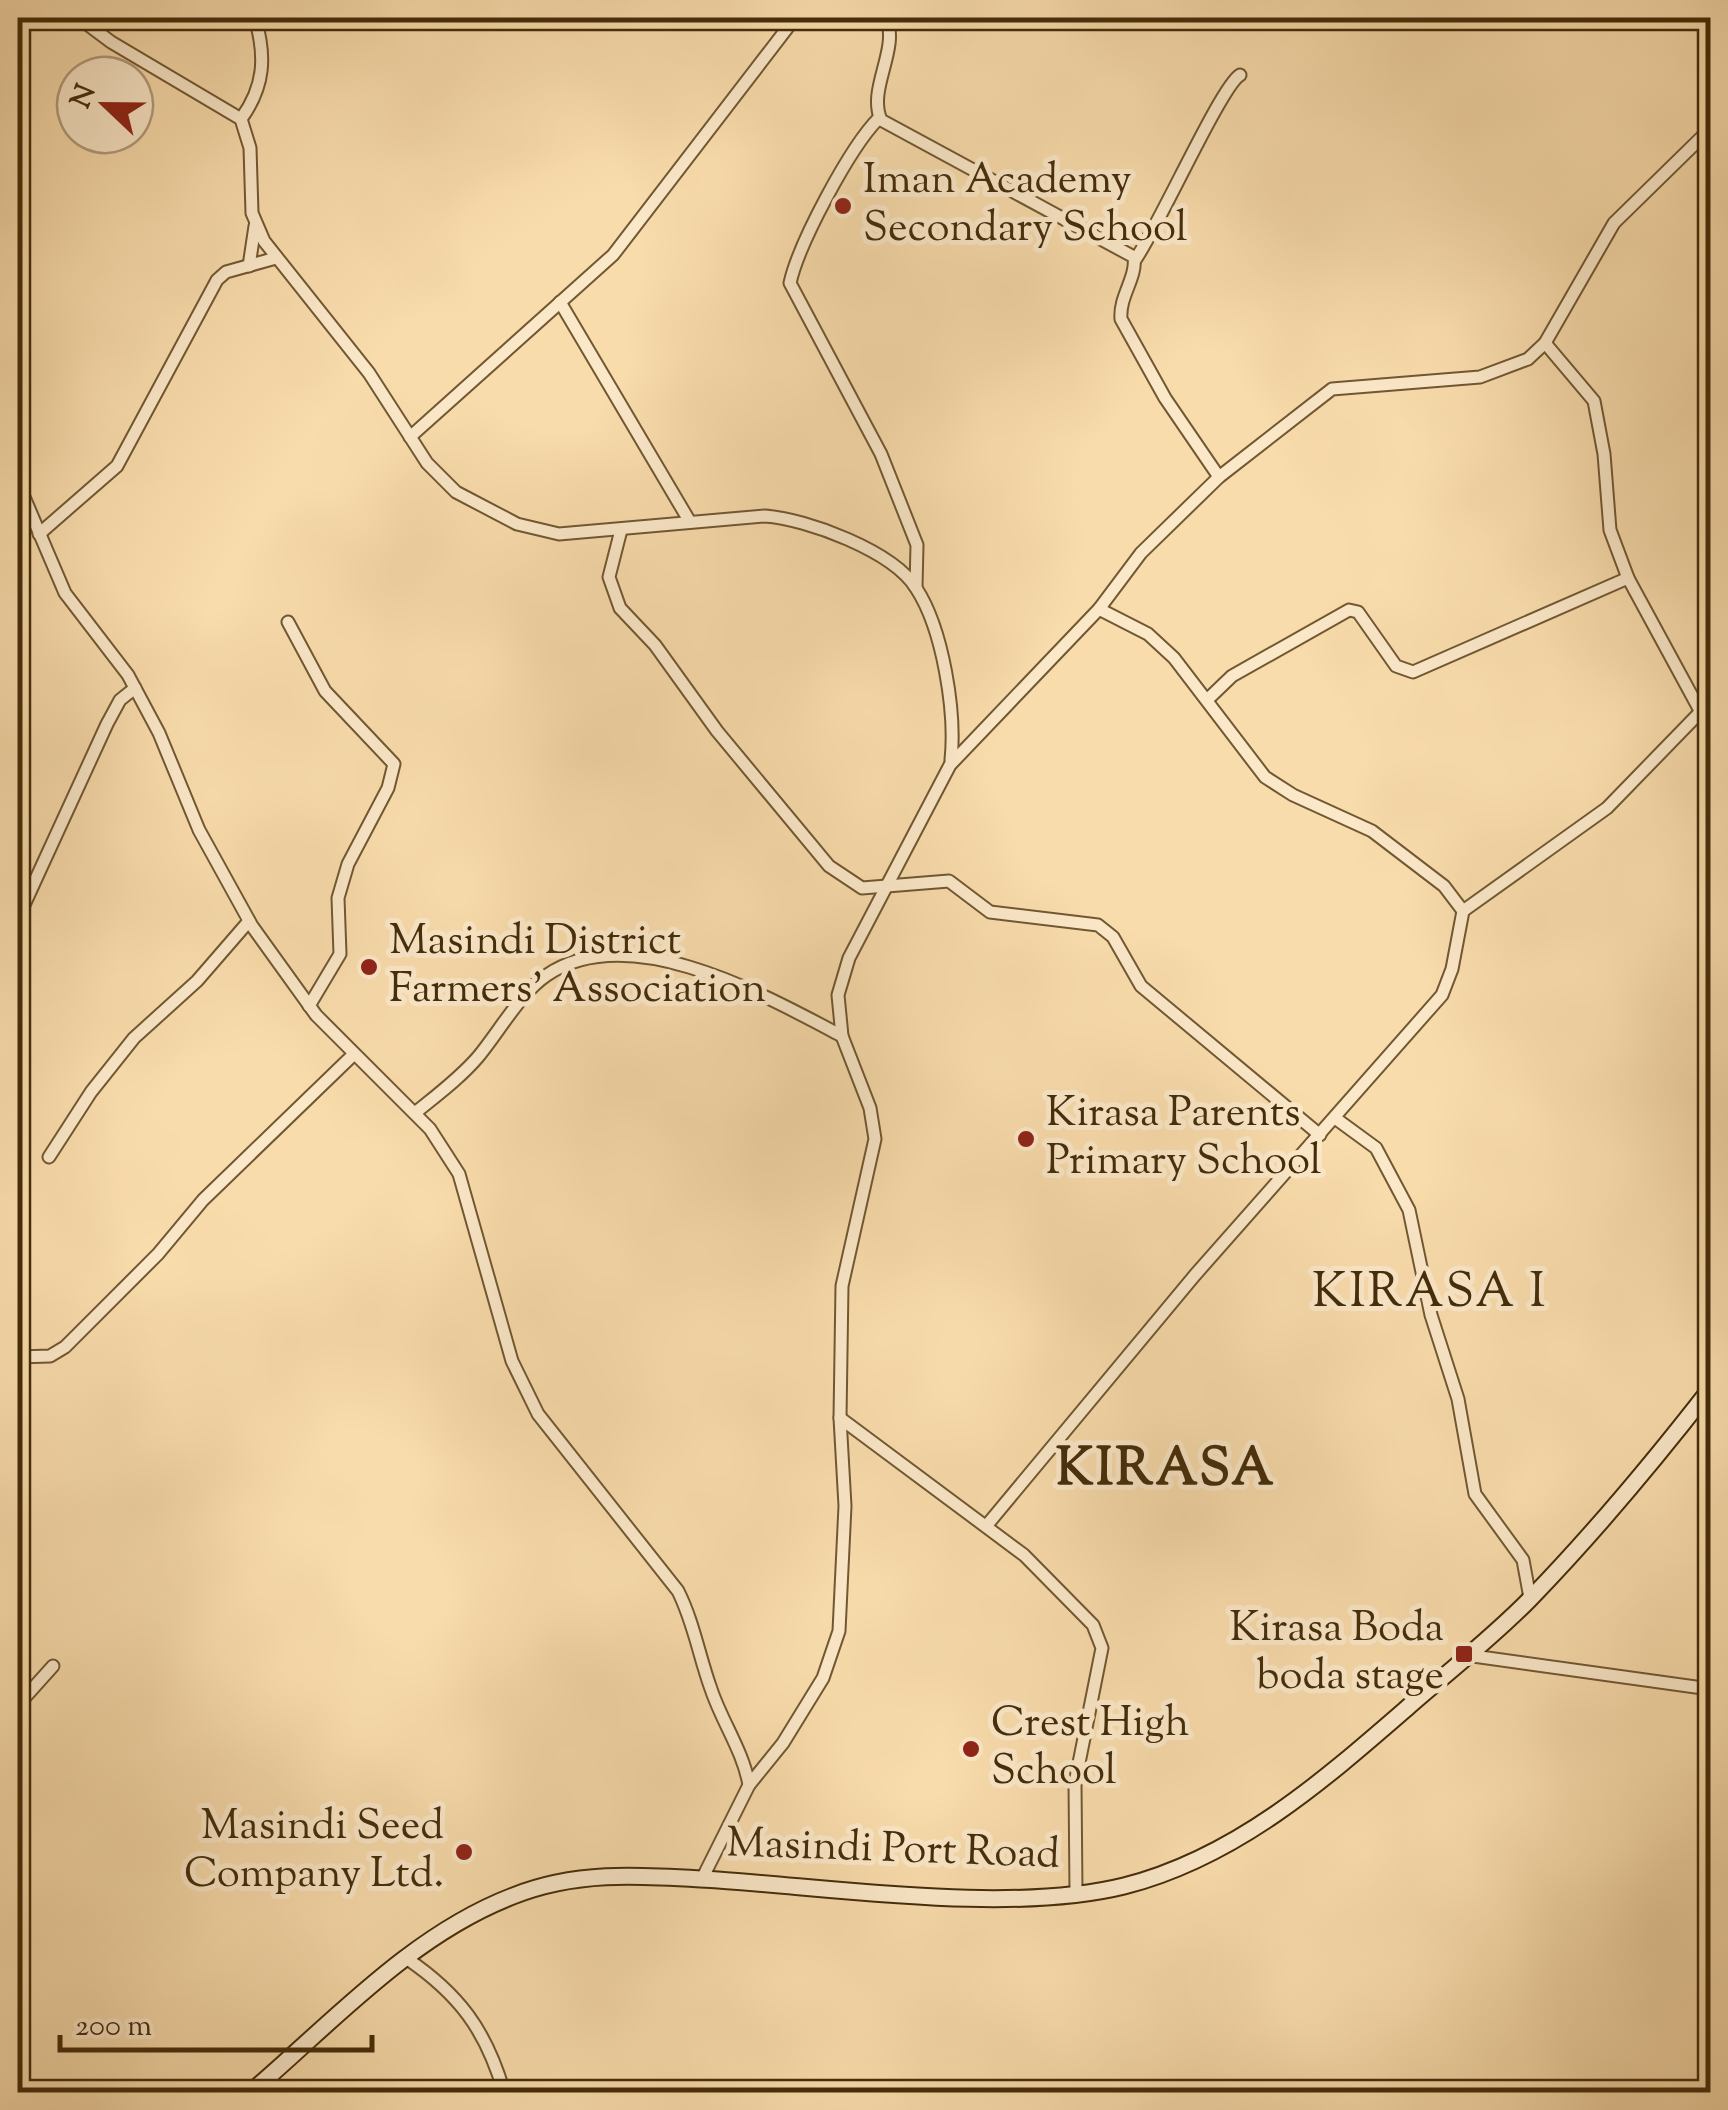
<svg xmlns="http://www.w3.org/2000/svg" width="1728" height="2110" font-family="'Sorts Mill Goudy',serif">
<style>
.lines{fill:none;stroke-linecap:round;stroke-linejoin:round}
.minor-casing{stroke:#715832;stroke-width:15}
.secondary-casing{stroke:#442c09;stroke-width:19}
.minor{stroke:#fbe8c9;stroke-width:11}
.secondary{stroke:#fbe8c9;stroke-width:15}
.poi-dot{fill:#8f2418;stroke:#fbe8c9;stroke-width:4}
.labels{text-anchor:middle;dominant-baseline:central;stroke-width:10;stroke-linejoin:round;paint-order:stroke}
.poi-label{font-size:42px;fill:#442c09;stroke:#fbe8c9;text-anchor:start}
.street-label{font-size:42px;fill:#442c09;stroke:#fbe8c9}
.quarter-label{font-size:48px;letter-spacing:2.5px;fill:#442c09;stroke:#fbe8c9}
.district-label{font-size:52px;font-weight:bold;letter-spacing:2.5px;fill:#442c09;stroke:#fbe8c9}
</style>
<rect width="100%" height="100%" fill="#f9dcac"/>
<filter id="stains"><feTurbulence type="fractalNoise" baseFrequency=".002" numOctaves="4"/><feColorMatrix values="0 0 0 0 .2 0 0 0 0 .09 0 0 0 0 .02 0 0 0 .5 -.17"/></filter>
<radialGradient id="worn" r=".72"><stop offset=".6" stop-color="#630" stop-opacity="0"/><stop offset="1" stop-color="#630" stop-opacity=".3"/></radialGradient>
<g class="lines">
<defs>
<g id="minor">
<path d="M79,18l32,24 130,77 9,29 2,65 12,28 105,132 58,90 29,29 61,32 42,10 206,-18c42,3 128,35 151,72 27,41 40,124 35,172"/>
<path d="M886,18c14,31 -19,71 -5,102l253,137c3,21 -15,39 -13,62l44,79 54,79"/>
<path d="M879,118c-29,29 -80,125 -89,165l91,171 36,91 -1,42"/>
<path d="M241,119c24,-33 25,-63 14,-101"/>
<path d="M1135,260c23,-32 86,-174 105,-185"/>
<polyline points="249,266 255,226"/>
<polyline points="560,302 690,522"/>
<polyline points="1545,343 1594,401 1604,454 1610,530 1628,578 1710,729"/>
<polyline points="410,437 613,255 795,18"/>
<path d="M18,483l47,110 63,82 31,58 40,97 53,96 64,89 114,114 29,45 53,187 26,53 140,177c16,32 21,65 33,98 11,33 32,62 38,96"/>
<polyline points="621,530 609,577 620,608 655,645 717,731 829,866 862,888 949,881 990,912 1098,925 1113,937 1141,986 1320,1135"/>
<polyline points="39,534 117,466 217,280 226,272 276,258"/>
<polyline points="288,622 325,691 394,764 388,788 348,864 338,898 340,954 309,1006"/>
<polyline points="1207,700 1232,676 1349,610 1358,612 1396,666 1413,672 1628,578"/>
<polyline points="1463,911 1607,808 1710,702"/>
<polyline points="18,918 107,724 120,700 135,688"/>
<path d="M415,1113c22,-18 45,-35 63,-56 21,-25 42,-64 69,-82 83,-56 219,21 295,61"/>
<polyline points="1335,1118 1376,1148 1409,1210 1431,1315 1458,1399 1475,1494 1523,1560 1530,1598"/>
<polyline points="49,1157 91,1092 134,1038 197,981 249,921"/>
<polyline points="18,1357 50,1356 65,1347 158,1254 203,1200 353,1055"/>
<polyline points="840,1418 1024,1555 1093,1625 1102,1648 1075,1783 1076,1892"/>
<polyline points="987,1525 1195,1275 1442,995 1452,969 1463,911 1444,886 1372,831 1293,795 1265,777 1174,658 1148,634 1099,609"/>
<polyline points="1466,1655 1710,1689"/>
<polyline points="18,1705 53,1666"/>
<polyline points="702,1879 749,1785 783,1743 823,1678 839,1631 845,1506 840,1418 842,1286 875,1139 870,1108 842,1036 838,995 849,958 950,765 1099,609 1141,553 1219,477 1332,389 1480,377 1528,359 1545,343 1614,223 1710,129"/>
<path d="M406,1958c53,36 80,72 98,134"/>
</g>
<path id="secondary" d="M251,2092c81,-69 160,-157 262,-196 67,-27 135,-20 205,-16 118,8 293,34 406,6 111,-28 199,-105 283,-178 41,-36 85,-70 123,-109 64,-66 124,-138 180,-210"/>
</defs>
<use href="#minor" class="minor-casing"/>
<use href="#secondary" class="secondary-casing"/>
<use href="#minor" class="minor"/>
<use href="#secondary" class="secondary"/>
</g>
<g class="poi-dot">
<circle cx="843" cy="206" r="10"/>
<circle cx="369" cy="967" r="10"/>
<circle cx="1026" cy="1139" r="10"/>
<rect x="1454" y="1644" width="20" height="20" rx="5"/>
<circle cx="971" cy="1749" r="10"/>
<circle cx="464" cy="1852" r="10"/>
</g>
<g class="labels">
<g class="poi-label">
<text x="863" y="182">Iman Academy<tspan x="863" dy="48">Secondary School</tspan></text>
<text x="389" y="943">Masindi District<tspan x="389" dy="48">Farmers' Association</tspan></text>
<text x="1046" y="1115">Kirasa Parents<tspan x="1046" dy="48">Primary School</tspan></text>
<text x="1444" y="1630" text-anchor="end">Kirasa Boda<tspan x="1444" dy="48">boda stage</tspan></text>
<text x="991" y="1725">Crest High<tspan x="991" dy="48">School</tspan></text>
<text x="444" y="1828" text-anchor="end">Masindi Seed<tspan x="444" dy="48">Company Ltd.</tspan></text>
</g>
<g class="street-label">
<text transform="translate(893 1851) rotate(2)">Masindi Port Road</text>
</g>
<g class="quarter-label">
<text x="1430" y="1294">KIRASA I</text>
</g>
<g class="district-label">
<text x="1166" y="1471">KIRASA</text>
</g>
</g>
<rect width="1728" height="2110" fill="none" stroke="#f9dcac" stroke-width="60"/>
<rect x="20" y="20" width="1688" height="2070" fill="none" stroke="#442c09" stroke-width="5"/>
<rect x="30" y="30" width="1668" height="2050" fill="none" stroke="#442c09" stroke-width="2.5"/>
<g transform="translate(105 105) rotate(292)"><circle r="48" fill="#fbe8c9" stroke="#b29d7c" stroke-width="2.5"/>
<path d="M0-8L18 38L0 25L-18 38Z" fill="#8f2418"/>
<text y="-15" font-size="28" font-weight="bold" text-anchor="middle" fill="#442c09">N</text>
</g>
<path d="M60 2035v15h312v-15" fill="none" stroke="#442c09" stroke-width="5"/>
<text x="75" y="2035" font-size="30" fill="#442c09" stroke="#fbe8c9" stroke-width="8" paint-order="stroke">200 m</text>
<rect width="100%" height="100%" filter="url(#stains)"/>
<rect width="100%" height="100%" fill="url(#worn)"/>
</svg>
